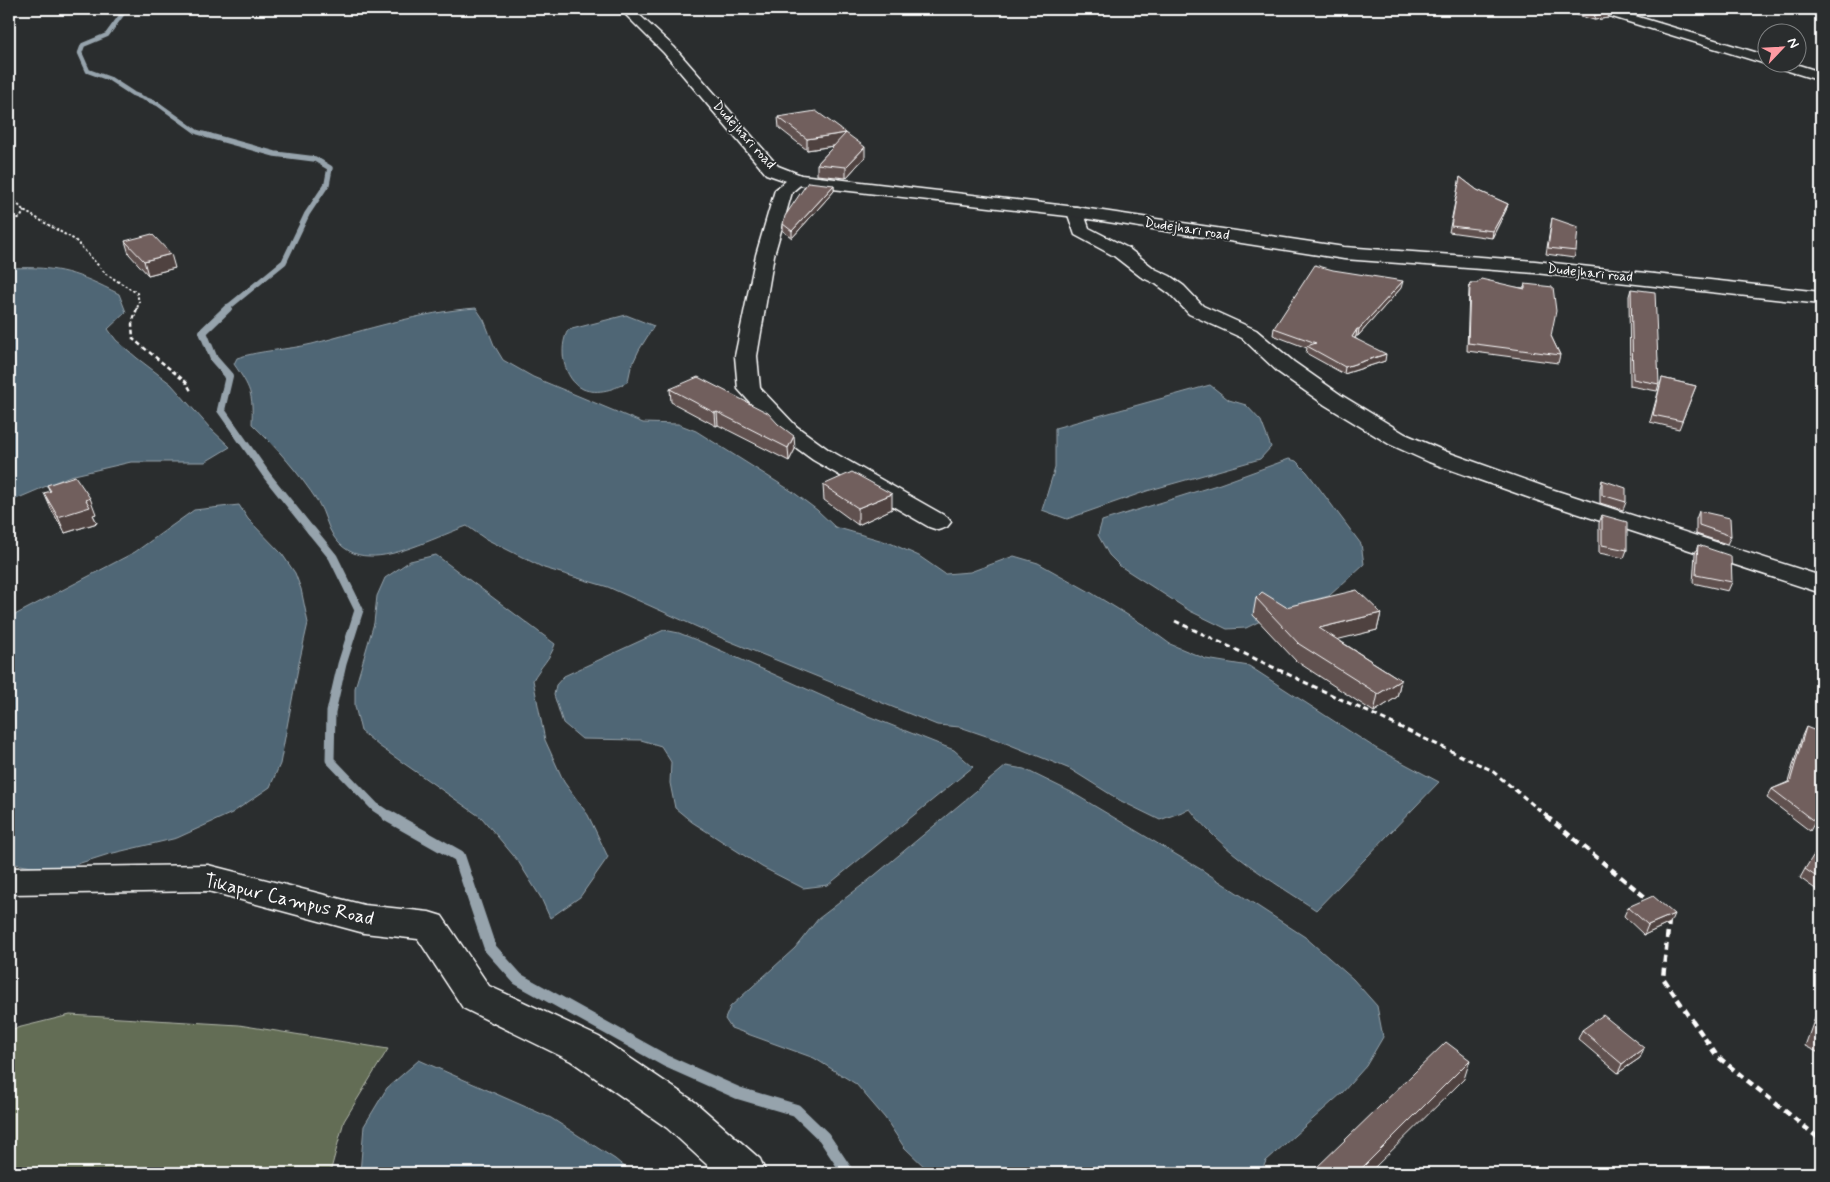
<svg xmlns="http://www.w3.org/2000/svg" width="1830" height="1182" font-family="Mynerve,sans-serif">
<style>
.green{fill:#636d54;stroke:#b1b6aa}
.water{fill:#506674;stroke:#96a3ac}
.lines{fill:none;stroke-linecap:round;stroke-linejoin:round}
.stream-far4{stroke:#96a3ac;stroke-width:4.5}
.stream-far3{stroke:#96a3ac;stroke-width:5.5}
.stream-far2{stroke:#96a3ac;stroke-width:8}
.stream-far1{stroke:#96a3ac;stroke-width:9}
.stream{stroke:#96a3ac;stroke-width:12}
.minor-casing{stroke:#fff;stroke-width:3}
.tertiary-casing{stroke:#fff;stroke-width:3}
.path-far3{stroke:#fff;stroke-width:2;stroke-dasharray:2.5 2;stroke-linecap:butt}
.path-far2{stroke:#fff;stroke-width:2.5;stroke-dasharray:4.5 3;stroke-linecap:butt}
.path-far1{stroke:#fff;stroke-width:3;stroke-dasharray:5.5 4;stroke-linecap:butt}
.path{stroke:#fff;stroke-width:4.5;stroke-dasharray:7 5;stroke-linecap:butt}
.minor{fill:#2a2d2e;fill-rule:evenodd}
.tertiary{fill:#2a2d2e;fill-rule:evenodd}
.wall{fill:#615150;stroke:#fff}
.shaded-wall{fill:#4f4241;stroke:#fff}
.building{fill:#715e5d;stroke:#fff}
.labels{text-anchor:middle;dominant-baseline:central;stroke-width:4;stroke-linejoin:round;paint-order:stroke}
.far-street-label{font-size:14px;fill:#fff;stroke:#2a2d2e}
.near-street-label{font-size:19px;fill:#fff;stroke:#2a2d2e}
</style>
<rect width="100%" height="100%" fill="#2a2d2e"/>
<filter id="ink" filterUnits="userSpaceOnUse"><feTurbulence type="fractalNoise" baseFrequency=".02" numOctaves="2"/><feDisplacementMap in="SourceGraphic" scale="10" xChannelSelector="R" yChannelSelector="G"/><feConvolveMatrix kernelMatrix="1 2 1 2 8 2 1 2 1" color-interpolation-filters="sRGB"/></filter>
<g filter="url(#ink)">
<polygon class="green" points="70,1015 239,1025 388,1049 344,1121 330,1173 9,1173 9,1033 13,1029"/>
<g class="water">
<path d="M9,266l3,2c46,-2 66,5 107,26l7,18 -18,17 8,11 21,18 34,26 39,44 20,19 -25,15h-74l-61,14 -61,26z"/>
<path d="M476,308l8,12 10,25 9,15 30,17 110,46 35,1 18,7 97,61 24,18 18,17 55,16 29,13 26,18 25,-2 44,-16 24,7 52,29 54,33 26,19 36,15 43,7 128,83 62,33 -123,128c-45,-30 -93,-57 -126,-101l-30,11 -39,-19 -51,-32 -72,-29 -38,-13 -23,-2 -213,-86 -116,-52 -64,-19 -60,-30 -17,-12c-26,9 -71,32 -98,30 -14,0 -27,-7 -35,-19 -7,-10 -9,-24 -16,-35 -19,-29 -41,-54 -66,-78 1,-31 -1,-35 -18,-60l3,-6c24,-8 50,-8 75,-14 54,-14 108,-32 164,-36z"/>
<path d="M626,315l28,11 -15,24 -8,17 -3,14c-11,8 -31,14 -45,8 -20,-10 -25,-41 -15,-59z"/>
<polygon points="1210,385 1229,400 1246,405 1261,421 1271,447 1260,459 1147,491 1067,519 1042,510 1055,468 1055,428"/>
<polygon points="1289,459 1296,461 1307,472 1361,544 1364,564 1329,596 1291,606 1246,628 1227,629 1190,611 1120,566 1109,555 1098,535 1102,521 1220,484"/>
<polygon points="239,505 248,519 282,554 295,573 301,589 308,623 299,663 280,764 270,787 232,813 177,838 109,854 55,871 9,863 9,618 135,552 194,510"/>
<path d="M436,555l119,89c-4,14 -15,23 -22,36l12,60 19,42 24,33 20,42 -28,40 -30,21 -9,-20 -23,-37 -36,-43 -103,-72 -18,-15 -6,-25v-18l19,-65 3,-27 8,-18 25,-17z"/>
<polygon points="664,630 679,633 704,643 858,712 954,750 973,767 828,885 803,888 762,867 692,822 675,808 670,783 671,762 661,746 641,740 582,739 563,723 554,695 556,685 564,676"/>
<polygon points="1006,766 1024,769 1071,792 1202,870 1305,937 1353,979 1377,1006 1383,1037 1366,1066 1342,1093 1266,1161 1261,1173 931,1173 904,1147 885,1118 856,1084 814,1058 731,1028 725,1019 730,1007 795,948 818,919 869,880"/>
<polygon points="419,1060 551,1118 615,1159 632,1173 360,1173 364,1126 387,1088"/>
</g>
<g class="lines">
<polyline class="stream-far4" points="126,9 107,35 83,45 80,53 88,71 110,79 133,94 158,104 197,132 211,136"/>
<polyline class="stream-far3" points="206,135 275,154 315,159 330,168 327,184 307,214 284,262 226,309"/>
<polyline class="stream-far2" points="228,308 203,332 214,359 229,376 221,410 268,477 312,532"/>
<polyline class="stream-far1" points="311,530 333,557 359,610 342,664 331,712 330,760 375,807 390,817"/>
<polyline class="stream" points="388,816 459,856 490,948 518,979 666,1061 738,1093 796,1110 824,1137 848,1173"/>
<defs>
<g id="minor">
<polygon points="1594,9 1612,9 1768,56 1768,62 1789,62 1821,72 1821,81 1596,12"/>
<polygon points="798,175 804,176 806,180 792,192 774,255 757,356 760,388 796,426 829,450 947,517 951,522 947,527 938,530 929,527 813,460 780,436 738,389 735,356 756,255 775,190 792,176"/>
<polygon points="1076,207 1082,208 1089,228 1128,248 1155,269 1170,276 1184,286 1203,306 1256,330 1294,362 1341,395 1405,434 1447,452 1548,488 1821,576 1821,593 1530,498 1429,462 1389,444 1325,405 1278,372 1242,338 1189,314 1170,294 1156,284 1141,277 1114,256 1075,235 1067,212 1070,208"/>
<polygon points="208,865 364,905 429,912 442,916 489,986 599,1037 695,1102 760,1159 766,1173 716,1173 667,1128 571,1061 463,1008 418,939 364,933 208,891 9,894 9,868"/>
</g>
<polygon id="tertiary" points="620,9 633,9 674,47 778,166 801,175 1076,207 1344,247 1535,261 1821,292 1821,304 1535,273 1344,259 1076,217 798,185 766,174 664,53"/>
</defs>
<use href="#minor" class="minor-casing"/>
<use href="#tertiary" class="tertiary-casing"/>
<g class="path-far3">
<polyline points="9,195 24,211 75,240 106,274 137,293 139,302 137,309"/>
<polyline points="9,222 21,217 24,211"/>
</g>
<polyline class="path-far2" points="137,308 132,324 133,339 186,382 191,391"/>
<polyline class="path-far1" points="1175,621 1491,770 1548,817"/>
<g class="path">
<polyline points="1546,816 1650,901"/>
<polyline points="1669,920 1663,978 1717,1056 1821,1140"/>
</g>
<use href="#minor" class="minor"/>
<use href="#tertiary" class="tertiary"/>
</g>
<g class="wall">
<polygon points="1556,9 1597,9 1608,18 1594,20"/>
<polygon points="1618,9 1659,9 1633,13"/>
<polygon points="778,117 865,157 846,178 817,175 817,164 834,146 807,150 779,128"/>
<polygon points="1460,177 1477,190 1508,204 1506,210 1492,238 1449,232"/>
<polygon points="834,185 834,191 792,238 783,231 783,224"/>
<polygon points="1552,218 1576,251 1574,258 1546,254"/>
<polygon points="125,241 175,268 148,275 129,254"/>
<polygon points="1470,283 1524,288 1525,284 1551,336 1560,355 1558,363 1467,351 1469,290"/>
<polygon points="1401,288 1358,336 1356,336 1355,338 1385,361 1344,374 1306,353 1307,348 1273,335 1274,328"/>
<polygon points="1631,289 1659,384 1657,391 1630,386 1629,296"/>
<polygon points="1662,378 1696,386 1679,429 1650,422"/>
<polygon points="670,389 778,424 795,449 789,461 718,425 716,426 671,402"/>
<polygon points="1602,480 1626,502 1623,510 1600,503 1600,488"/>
<polygon points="47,485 96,514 93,515 97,523 65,533 51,509 44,493 50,492"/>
<polygon points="823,485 892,509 858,525 824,500"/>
<polygon points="1699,511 1731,536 1727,544 1696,534 1696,519"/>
<polygon points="1602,515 1627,550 1624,558 1599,553 1599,523"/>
<polygon points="1698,545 1732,582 1728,591 1693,583 1695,554"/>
<polygon points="1256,598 1286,607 1381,613 1377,630 1337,639 1401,680 1397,697 1374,712 1296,661 1253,615"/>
<polygon points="1806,727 1815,822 1810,831 1767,798 1772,789 1788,782 1802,736"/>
<polygon points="1821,852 1821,893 1800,878 1805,869"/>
<polygon points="1628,907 1670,923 1644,935 1624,916"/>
<polygon points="1821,1005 1821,1054 1805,1046 1817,1012"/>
<polygon points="1582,1030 1640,1058 1618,1073 1578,1039"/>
</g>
<g class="shaded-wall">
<polygon points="1634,9 1659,9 1633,13"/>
<polygon points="1609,13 1608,18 1594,20 1595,15"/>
<polygon points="846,133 846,144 807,150 807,139"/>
<polygon points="865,147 865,157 846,178 846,167"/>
<polygon points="834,185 834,191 792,238 792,231"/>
<polygon points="1508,204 1506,210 1492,238 1493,231"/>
<polygon points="171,254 175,268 148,275 144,261"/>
<polygon points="1403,281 1401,288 1358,336 1359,329"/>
<polygon points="1357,329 1356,336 1351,344 1352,337"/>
<polygon points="1386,354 1385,361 1344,374 1345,367"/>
<polygon points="717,412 718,425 716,426 715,413"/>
<polygon points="794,436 795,449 789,461 788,448"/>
<polygon points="892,494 892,509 858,525 858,508"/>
<polygon points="90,498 96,514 93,515 97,523 65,533 58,517 86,500"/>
<polygon points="1381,613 1377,630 1315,645 1319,628"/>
<polygon points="1401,680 1397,697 1374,712 1378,694"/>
<polygon points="1674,914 1670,923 1644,935 1648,925"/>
<polygon points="1644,1048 1640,1058 1618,1073 1622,1064"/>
<polygon points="1470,1060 1464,1079 1369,1173 1357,1173"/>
</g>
<g class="building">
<polygon points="1574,9 1597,9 1609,13 1595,15"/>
<polygon points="816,111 865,147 846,167 817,164 846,133 807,139 778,117"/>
<polygon points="1460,177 1477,190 1508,204 1493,231 1451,226"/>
<polygon points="808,182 834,185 792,231 783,224 785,216"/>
<polygon points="1552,218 1578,227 1576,251 1548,248"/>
<polygon points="152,234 171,254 144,261 125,241"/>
<polygon points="1315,265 1333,270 1403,281 1359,329 1357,329 1352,337 1386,354 1345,367 1307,346 1316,343 1274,328"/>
<polygon points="1481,279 1525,289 1525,284 1553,287 1556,311 1551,336 1560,355 1468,343 1470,283 1478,283"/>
<polygon points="1631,289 1655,292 1659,384 1633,379"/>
<polygon points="698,377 768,413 778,424 794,436 788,448 717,412 715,413 670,389"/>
<polygon points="1662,378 1696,386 1682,421 1653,415"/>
<polygon points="852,472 892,494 858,508 823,485"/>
<polygon points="75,476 90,498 86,500 90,507 58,517 44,493 51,491 47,485"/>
<polygon points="1602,480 1626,488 1626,502 1602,495"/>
<polygon points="1699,511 1730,518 1731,536 1699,525"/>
<polygon points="1602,515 1627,522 1627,550 1602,545"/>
<polygon points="1698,545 1731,556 1732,582 1696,575"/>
<polygon points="1357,590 1381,613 1319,628 1401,680 1378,694 1299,644 1256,598 1262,592 1286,607"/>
<polygon points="1806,727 1821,733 1821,801 1815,822 1772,789 1790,782"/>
<polygon points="1821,852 1821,880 1805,869 1813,856"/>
<polygon points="1653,896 1674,914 1648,925 1628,907"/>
<polygon points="1821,1011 1821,1030 1815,1027"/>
<polygon points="1603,1015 1644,1048 1622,1064 1582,1030"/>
<polygon points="1446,1042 1470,1060 1357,1173 1316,1173 1313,1171"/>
</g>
</g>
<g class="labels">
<g class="far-street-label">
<text transform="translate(744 135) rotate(48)">Dudejhari road</text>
<text transform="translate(1187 229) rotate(9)">Dudejhari road</text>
<text transform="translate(1590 273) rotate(6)">Dudejhari road</text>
</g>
<g class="near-street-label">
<text transform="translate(289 900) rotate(13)">Tikapur Campus Road</text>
</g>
</g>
<rect width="1830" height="1182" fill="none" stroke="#2a2d2e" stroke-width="30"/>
<rect x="15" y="15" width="1800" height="1152" fill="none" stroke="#fff" stroke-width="2" filter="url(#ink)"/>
<g transform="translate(1782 48) rotate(65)"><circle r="24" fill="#2a2d2e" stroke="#7f8182"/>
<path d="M0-4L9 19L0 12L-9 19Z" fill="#ff9aa2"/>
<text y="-8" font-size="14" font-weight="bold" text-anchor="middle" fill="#ffffff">N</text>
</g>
</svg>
